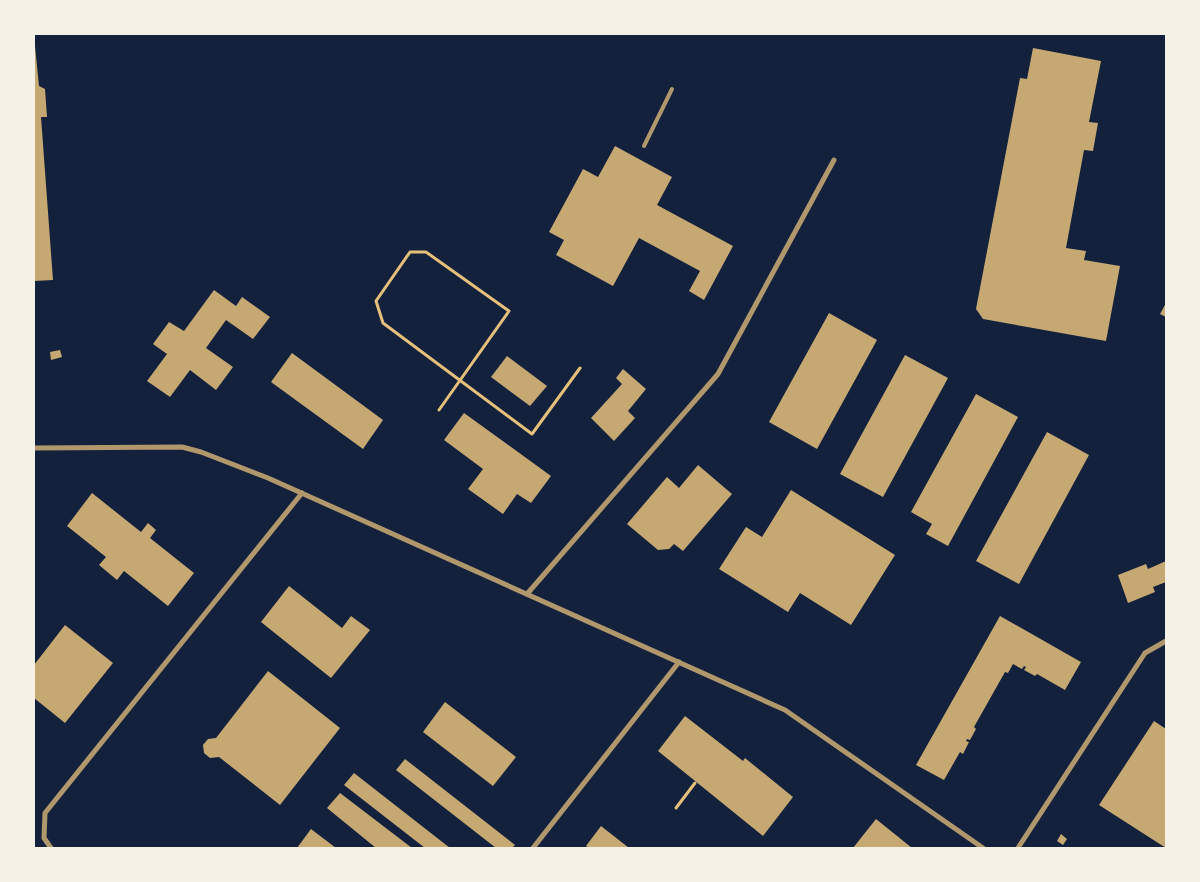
<svg xmlns="http://www.w3.org/2000/svg" width="1200" height="882" font-family="'Archivo Narrow',sans-serif">
<style>
.building{fill:#c6a872}
.lines{fill:none;stroke-linecap:round;stroke-linejoin:round}
.path{stroke:#e5c07b;stroke-width:3}
.service{stroke:#b1986c;stroke-width:4}
.minor{stroke:#b1986c;stroke-width:5}
</style>
<rect width="100%" height="100%" fill="#14213d"/>
<g class="building">
<polygon points="34,36 39,86 45,89 47,117 41,117 53,280 34,281"/>
<polygon points="1033,48 1101,61 1089,122 1098,123 1093,151 1084,150 1066,248 1086,251 1084,260 1120,266 1106,341 983,319 976,309 1020,78 1027,79"/>
<polygon points="615,146 672,177 657,205 733,246 704,300 689,291 700,271 639,238 613,286 556,255 564,240 549,232 583,169 598,177"/>
<polygon points="214,290 236,306 242,297 270,317 253,339 226,320 206,348 233,367 216,390 190,370 170,397 147,381 167,354 153,344 169,322 184,331"/>
<polygon points="1166,303 1166,317 1160,314"/>
<polygon points="829,313 877,340 817,449 769,422"/>
<polygon points="60,350 62,357 51,360 50,352"/>
<polygon points="292,353 383,420 363,449 271,382"/>
<polygon points="905,355 948,378 883,497 840,474"/>
<polygon points="507,356 547,386 530,406 491,377"/>
<polygon points="623,369 646,389 628,411 635,418 614,441 591,418 622,384 616,378"/>
<polygon points="976,394 1018,417 948,546 926,534 932,524 911,512"/>
<polygon points="464,413 551,476 531,503 517,494 503,514 468,489 483,469 444,440"/>
<polygon points="1047,432 1089,455 1019,584 976,561"/>
<polygon points="698,465 732,494 683,551 674,544 669,549 658,550 627,524 667,477 679,488"/>
<polygon points="791,490 895,555 851,625 800,593 788,612 719,569 746,527 762,537"/>
<polygon points="92,493 141,532 148,523 156,530 150,538 194,573 168,606 124,571 117,580 99,565 106,557 67,526"/>
<polygon points="1166,561 1166,582 1153,587 1155,592 1128,603 1118,575 1146,564 1148,569"/>
<polygon points="289,586 342,628 351,616 370,630 331,678 261,622"/>
<polygon points="1000,616 1081,662 1065,690 1037,674 1035,676 1024,670 1026,667 1024,666 1022,669 1013,664 1008,673 1005,672 974,727 976,729 970,740 967,739 966,741 969,742 963,754 960,752 944,780 916,765"/>
<polygon points="65,625 113,663 65,723 34,698 34,665"/>
<polygon points="268,671 340,728 280,805 219,757 210,758 204,753 203,745 208,739 216,738"/>
<polygon points="445,702 516,757 493,786 423,732"/>
<polygon points="685,716 743,761 745,758 793,797 763,836 658,751"/>
<polygon points="1154,721 1166,729 1166,848 1099,805"/>
<polygon points="405,759 515,845 512,848 496,848 396,770"/>
<polygon points="354,773 450,848 425,848 344,785"/>
<polygon points="340,793 412,848 376,848 327,808"/>
<polygon points="876,819 912,848 853,848"/>
<polygon points="601,826 629,848 589,848 586,846"/>
<polygon points="311,829 336,848 297,848"/>
<polygon points="1061,834 1067,839 1063,845 1057,841"/>
</g>
<g class="lines">
<g class="path">
<polyline points="439,410 509,311 426,252 410,252 376,301 383,323 532,434 580,368"/>
<polyline points="676,808 695,783"/>
</g>
<polyline class="service" points="644,146 672,89"/>
<g class="minor">
<polyline points="34,448 182,447 201,452 268,478 785,710 983,848"/>
<polyline points="527,594 718,374 834,160"/>
<polyline points="51,848 44,838 45,813 302,493"/>
<polyline points="533,848 679,662"/>
<polyline points="1018,848 1145,653 1166,641"/>
</g>
</g>
<rect width="1200" height="882" fill="none" stroke="#f6f1e7" stroke-width="70"/>
</svg>
